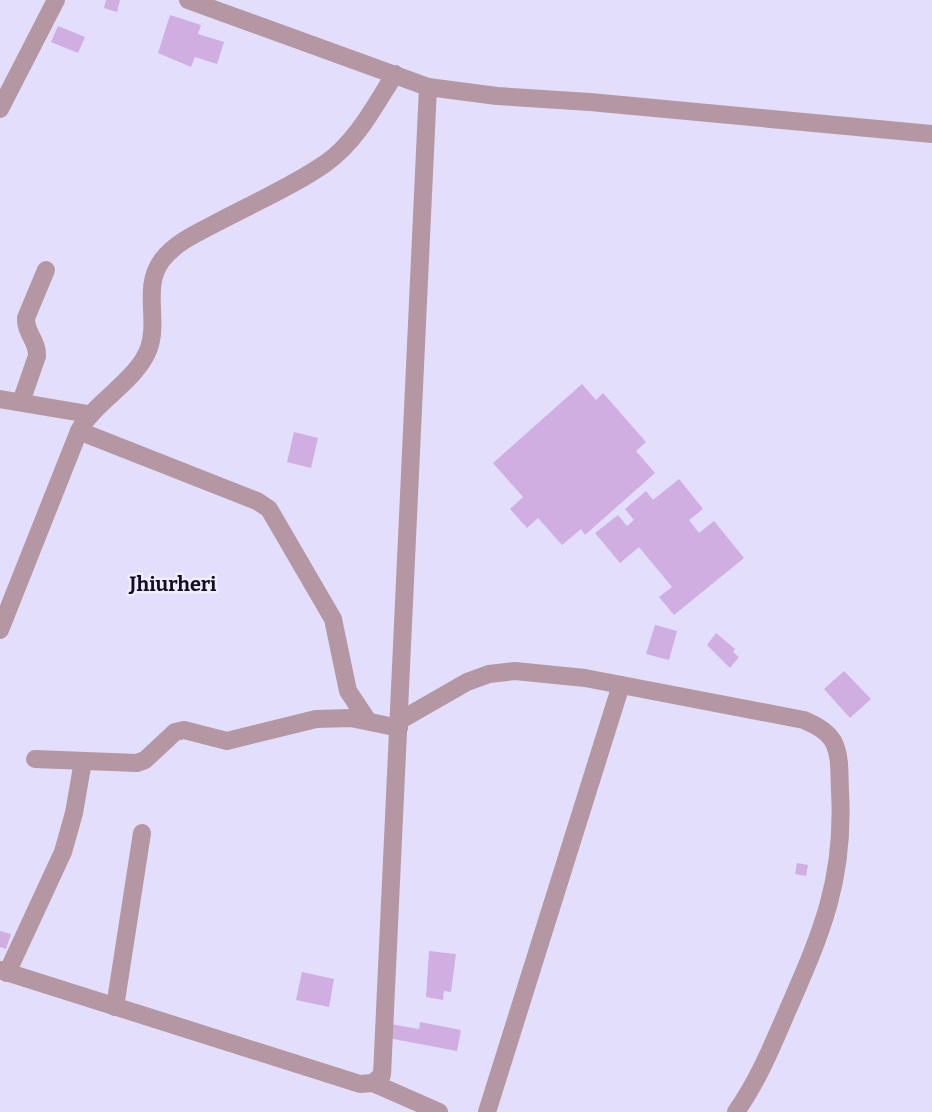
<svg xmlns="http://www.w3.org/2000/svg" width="932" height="1112" font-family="Bitter,serif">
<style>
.building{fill:#d0aee2}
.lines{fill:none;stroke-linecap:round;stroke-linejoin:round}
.street{stroke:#b497a2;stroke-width:18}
.labels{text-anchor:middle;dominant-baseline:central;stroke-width:5;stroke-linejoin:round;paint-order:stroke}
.quarter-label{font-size:20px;font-weight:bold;fill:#150d27;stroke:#f0edfd}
</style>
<rect width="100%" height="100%" fill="#e3defc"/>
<g class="building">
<polygon points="106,0 120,0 117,12 104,8"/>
<polygon points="170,15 201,25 198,34 224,42 217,64 195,57 191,67 158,53"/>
<polygon points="58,26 85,37 78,53 51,42"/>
<polygon points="582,384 596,400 603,393 646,442 636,451 655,473 585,535 581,529 562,545 538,518 527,528 510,509 523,497 493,463"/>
<polygon points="294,432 318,438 311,468 287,462"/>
<polygon points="679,479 703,509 689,520 699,533 714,521 744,558 674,615 659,597 672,587 639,547 620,563 595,533 618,515 627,526 634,520 625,509 646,491 653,500"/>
<polygon points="655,625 677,631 669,660 646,654"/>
<polygon points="716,633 735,649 733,652 739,657 730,668 707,645"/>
<polygon points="844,671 871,699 850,718 824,689"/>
<polygon points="797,863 808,865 806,876 795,874"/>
<polygon points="0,931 11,934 6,949 0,947"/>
<polygon points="429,951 456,954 451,992 444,991 443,1000 426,997"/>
<polygon points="302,972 334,979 329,1007 296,1000"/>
<polygon points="420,1022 461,1030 457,1051 388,1038 390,1024 419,1029"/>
</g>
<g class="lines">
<g class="street">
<polyline points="428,87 497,96 590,102 932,134"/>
<polyline points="0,109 56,0"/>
<polyline points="0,399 88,414"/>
<path d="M21,402l16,-46c1,-15 -12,-23 -11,-38l20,-48"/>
<polyline points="79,431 257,501 269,509 333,619 348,691 368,721"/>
<path d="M0,630l79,-199c16,-30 58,-50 70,-83 10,-29 -7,-61 13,-88 14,-18 37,-28 56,-38 36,-19 75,-36 108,-59 31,-22 49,-58 69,-89"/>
<path d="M399,721l68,-39 22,-8 26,-3 70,7 219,42c11,5 22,10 29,21 8,15 6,33 7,50 5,90 -19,143 -54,223 -15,35 -29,68 -50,98"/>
<polyline points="35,759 137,763 145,760 175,732 184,730 227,741 316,719 351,718 399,728"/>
<polyline points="0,970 360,1084 373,1083 382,1075 428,87 188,0"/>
<polyline points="7,973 63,852 74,813 83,761"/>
<polyline points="115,1007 142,833"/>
<polyline points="373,1083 439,1112"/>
<polyline points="487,1112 621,685"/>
</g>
</g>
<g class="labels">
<g class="quarter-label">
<text x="173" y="584">Jhiurheri</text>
</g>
</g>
</svg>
